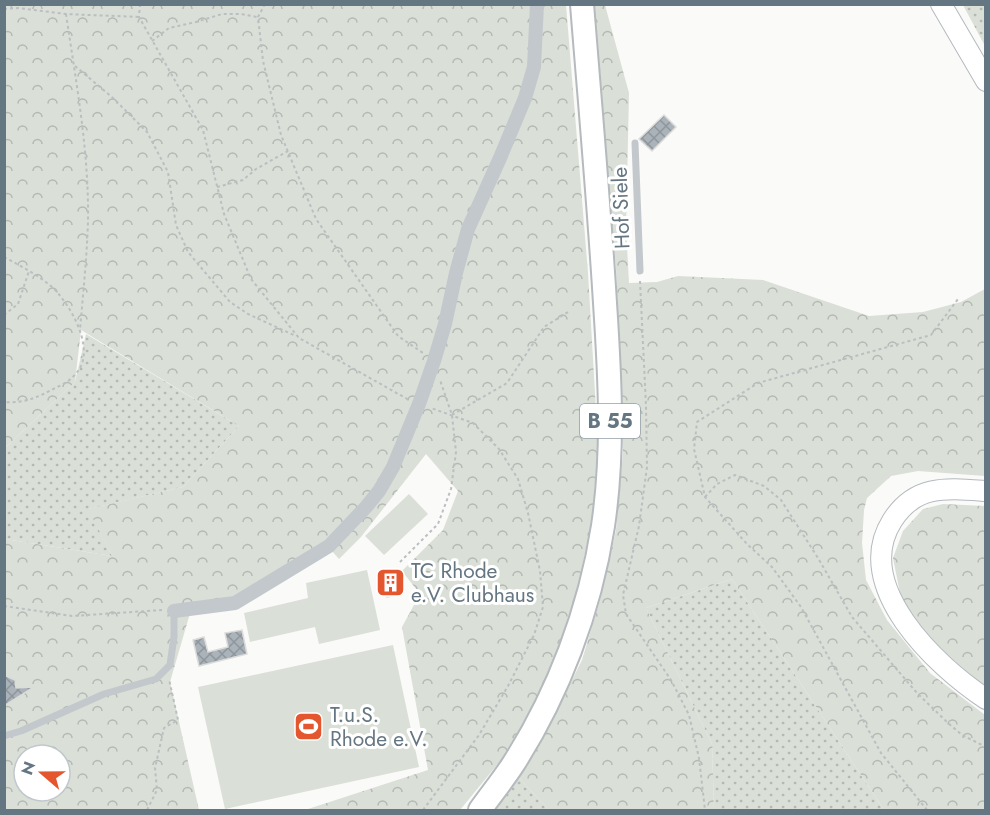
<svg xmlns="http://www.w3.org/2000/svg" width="990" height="815" font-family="Jost,sans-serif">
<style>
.grass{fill:url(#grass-dots)}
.forest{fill:url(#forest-crowns);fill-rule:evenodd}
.pitch{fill:#dadfd7}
.building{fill:url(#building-cross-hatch);stroke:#dcdcda;stroke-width:1.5}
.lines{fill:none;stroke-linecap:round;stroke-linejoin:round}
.secondary-casing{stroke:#b3babf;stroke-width:22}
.primary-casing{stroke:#b5babe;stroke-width:26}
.path{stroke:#bbbfc2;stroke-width:2;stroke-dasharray:3 3;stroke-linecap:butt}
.lane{stroke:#c3c8cc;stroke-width:7}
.street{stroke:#c3c8cc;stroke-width:14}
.secondary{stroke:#fff;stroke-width:20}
.primary{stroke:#fff;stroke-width:22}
.labels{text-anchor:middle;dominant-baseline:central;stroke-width:6;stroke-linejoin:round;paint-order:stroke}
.shield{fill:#fff;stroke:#939fa8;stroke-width:1.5}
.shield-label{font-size:20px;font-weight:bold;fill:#657683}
.street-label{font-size:21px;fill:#657683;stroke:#fff}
.poi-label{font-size:21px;fill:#657683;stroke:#fff;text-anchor:start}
</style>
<defs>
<pattern id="grass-dots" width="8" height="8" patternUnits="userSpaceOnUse" patternTransform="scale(1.5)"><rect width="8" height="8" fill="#dadfd7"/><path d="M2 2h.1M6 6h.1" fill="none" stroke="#b4b9b4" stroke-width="1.8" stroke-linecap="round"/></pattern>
<pattern id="forest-crowns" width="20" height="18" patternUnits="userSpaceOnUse" patternTransform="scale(1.5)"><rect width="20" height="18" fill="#dadfd7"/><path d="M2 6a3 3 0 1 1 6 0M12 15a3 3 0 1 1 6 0" fill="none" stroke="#b4b9b4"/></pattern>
<pattern id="building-cross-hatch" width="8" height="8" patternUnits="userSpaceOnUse" patternTransform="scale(1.5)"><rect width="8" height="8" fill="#aab3b9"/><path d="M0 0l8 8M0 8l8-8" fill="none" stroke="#8e969c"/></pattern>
</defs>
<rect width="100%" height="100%" fill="#fafaf8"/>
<g class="grass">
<polygon points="963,5 985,5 985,46"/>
<polygon points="86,334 239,426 183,487 89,509 112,556 5,539 5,448 75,382"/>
<polygon points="732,579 884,810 714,810 712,744 646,608"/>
<polygon points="518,777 549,810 490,810"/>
</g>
<g class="forest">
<path d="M5,5h561l22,268 10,172 -6,76 -15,69 -15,50 -27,63 -34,57 -41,50h-155l123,-40 -26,-143 18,-33 -18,-23 41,-41 15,-39 -32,-37 -65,83 -22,22 -15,-17 -91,56 -40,5 -23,79 29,128h-194v-271l107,17 -24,-47 95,-22 56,-61 -158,-96 -6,52 -70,66zM24,755h36v36h-36z"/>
<polygon points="591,5 605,5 629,93 626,229 629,283 657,282 678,276 763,280 869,316 923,312 961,302 985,289 985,476 918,471 891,476 867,498 864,510 862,543 866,580 887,620 930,673 985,715 985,810 884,810 732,579 646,608 712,744 714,810 549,810 518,777 551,722 582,660 600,600 616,530 623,452 616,268"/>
<polygon points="943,504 985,506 985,688 926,635 901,598 893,558 903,531 923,509"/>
</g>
<g class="pitch">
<polygon points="409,494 428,514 384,555 365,536"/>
<polygon points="367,570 380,630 319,644 315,627 250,642 244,613 308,598 306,583"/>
<polygon points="393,645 419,767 225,809 198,687"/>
</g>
<g class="building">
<polygon points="664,115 676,127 652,151 639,139"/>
<polygon points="395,573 400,594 387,597 380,577"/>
<polygon points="242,630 247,654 199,666 193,640 204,637 208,652 228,647 225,633"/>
<polygon points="4,675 15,680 16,688 34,687 4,706"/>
</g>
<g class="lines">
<defs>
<g id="secondary">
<polyline points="941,4 986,81"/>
<path d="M986,491c-39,-3 -71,-7 -94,30 -41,65 44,145 94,178"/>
</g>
<path id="primary" d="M480,810c10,-14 22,-29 32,-44 46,-71 78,-156 91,-240 11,-74 7,-148 2,-223 -6,-99 -15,-199 -23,-299"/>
</defs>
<use href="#secondary" class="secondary-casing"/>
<use href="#primary" class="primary-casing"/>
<g class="path">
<polyline points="140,4 139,17 203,130 224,214 251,279 299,338 409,400"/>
<polyline points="265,4 258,17 263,61 281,135 316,219 398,336 423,353"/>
<polyline points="4,9 18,8 66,14 139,17"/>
<path d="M66,14c10,68 23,137 22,206 -1,37 -5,74 -8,110"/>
<polyline points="152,41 169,28 196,22 222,14 241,14 257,17"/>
<polyline points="75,66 113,98 147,132 168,172 176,225 188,252 230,302 248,314 296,336"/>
<polyline points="217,187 243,180 256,169 288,151"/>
<path d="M4,257c17,9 34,18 48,30 17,16 40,55 29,79 -5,10 -14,17 -24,21 -17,9 -32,17 -53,15"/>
<polyline points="640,281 646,406 647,467 639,526 623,595 626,614 671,680 689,715 699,758 705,810"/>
<polyline points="4,315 18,304 29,271"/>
<polyline points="452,415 507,383 544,327 568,312"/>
<polyline points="705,497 717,484 735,475 764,486 781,500 818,558 852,617 917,693 948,723 962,735 986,747"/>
<polyline points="400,562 438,524 451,489 456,452 452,415 440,380"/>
<polyline points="4,606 72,616 162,610"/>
<polyline points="147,810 157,790 155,768 164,728 178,720 169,679"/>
<polyline points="423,810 479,735 508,686 534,635 543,607 540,571 528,513 518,479 499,449 473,423 431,408"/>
<polyline points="927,810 881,753 801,607 772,567 747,544 705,497 694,449 697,422 758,383 931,335 958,299"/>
</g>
<g class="lane">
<polyline points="635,143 640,271"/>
<polyline points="4,736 21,731 104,694 156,679 170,665 174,637 174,611"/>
</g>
<polyline class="street" points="174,611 235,603 329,546 366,507 379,491 393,467 419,404 434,361 445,324 456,273 468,229 500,158 525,98 534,67 537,4"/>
<use href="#secondary" class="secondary"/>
<use href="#primary" class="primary"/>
</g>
<defs>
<symbol id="building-square" viewBox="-11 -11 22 22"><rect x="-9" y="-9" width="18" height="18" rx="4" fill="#e4572e" stroke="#fff"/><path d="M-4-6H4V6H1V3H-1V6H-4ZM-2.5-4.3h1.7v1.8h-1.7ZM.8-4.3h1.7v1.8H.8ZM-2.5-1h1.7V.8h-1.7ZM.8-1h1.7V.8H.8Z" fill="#fff"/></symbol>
<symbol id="stadium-square" viewBox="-11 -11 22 22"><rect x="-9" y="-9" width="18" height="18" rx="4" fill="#e4572e" stroke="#fff"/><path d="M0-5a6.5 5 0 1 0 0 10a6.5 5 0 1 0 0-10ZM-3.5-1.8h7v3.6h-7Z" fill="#fff"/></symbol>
</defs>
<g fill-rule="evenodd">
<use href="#building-square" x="374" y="566" width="33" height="33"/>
<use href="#stadium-square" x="292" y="710" width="33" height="33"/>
</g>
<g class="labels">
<rect class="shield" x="580" y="404" width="60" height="34" rx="4.5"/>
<g class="shield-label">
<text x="610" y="421">B 55</text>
</g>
<g class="street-label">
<text transform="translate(621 208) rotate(-92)">Hof Siele</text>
</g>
<g class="poi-label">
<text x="411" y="571">TC Rhode<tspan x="411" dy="24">e.V. Clubhaus</tspan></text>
<text x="330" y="715">T.u.S.<tspan x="330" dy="24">Rhode e.V.</tspan></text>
</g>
</g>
<rect width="990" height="815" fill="none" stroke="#657683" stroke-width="12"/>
<g transform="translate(42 773) rotate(290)"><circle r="28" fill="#ffffff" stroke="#c1c8cd" stroke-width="1.5"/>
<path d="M0-4.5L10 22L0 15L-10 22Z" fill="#e4572e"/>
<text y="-9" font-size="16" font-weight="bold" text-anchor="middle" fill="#657683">N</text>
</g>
</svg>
